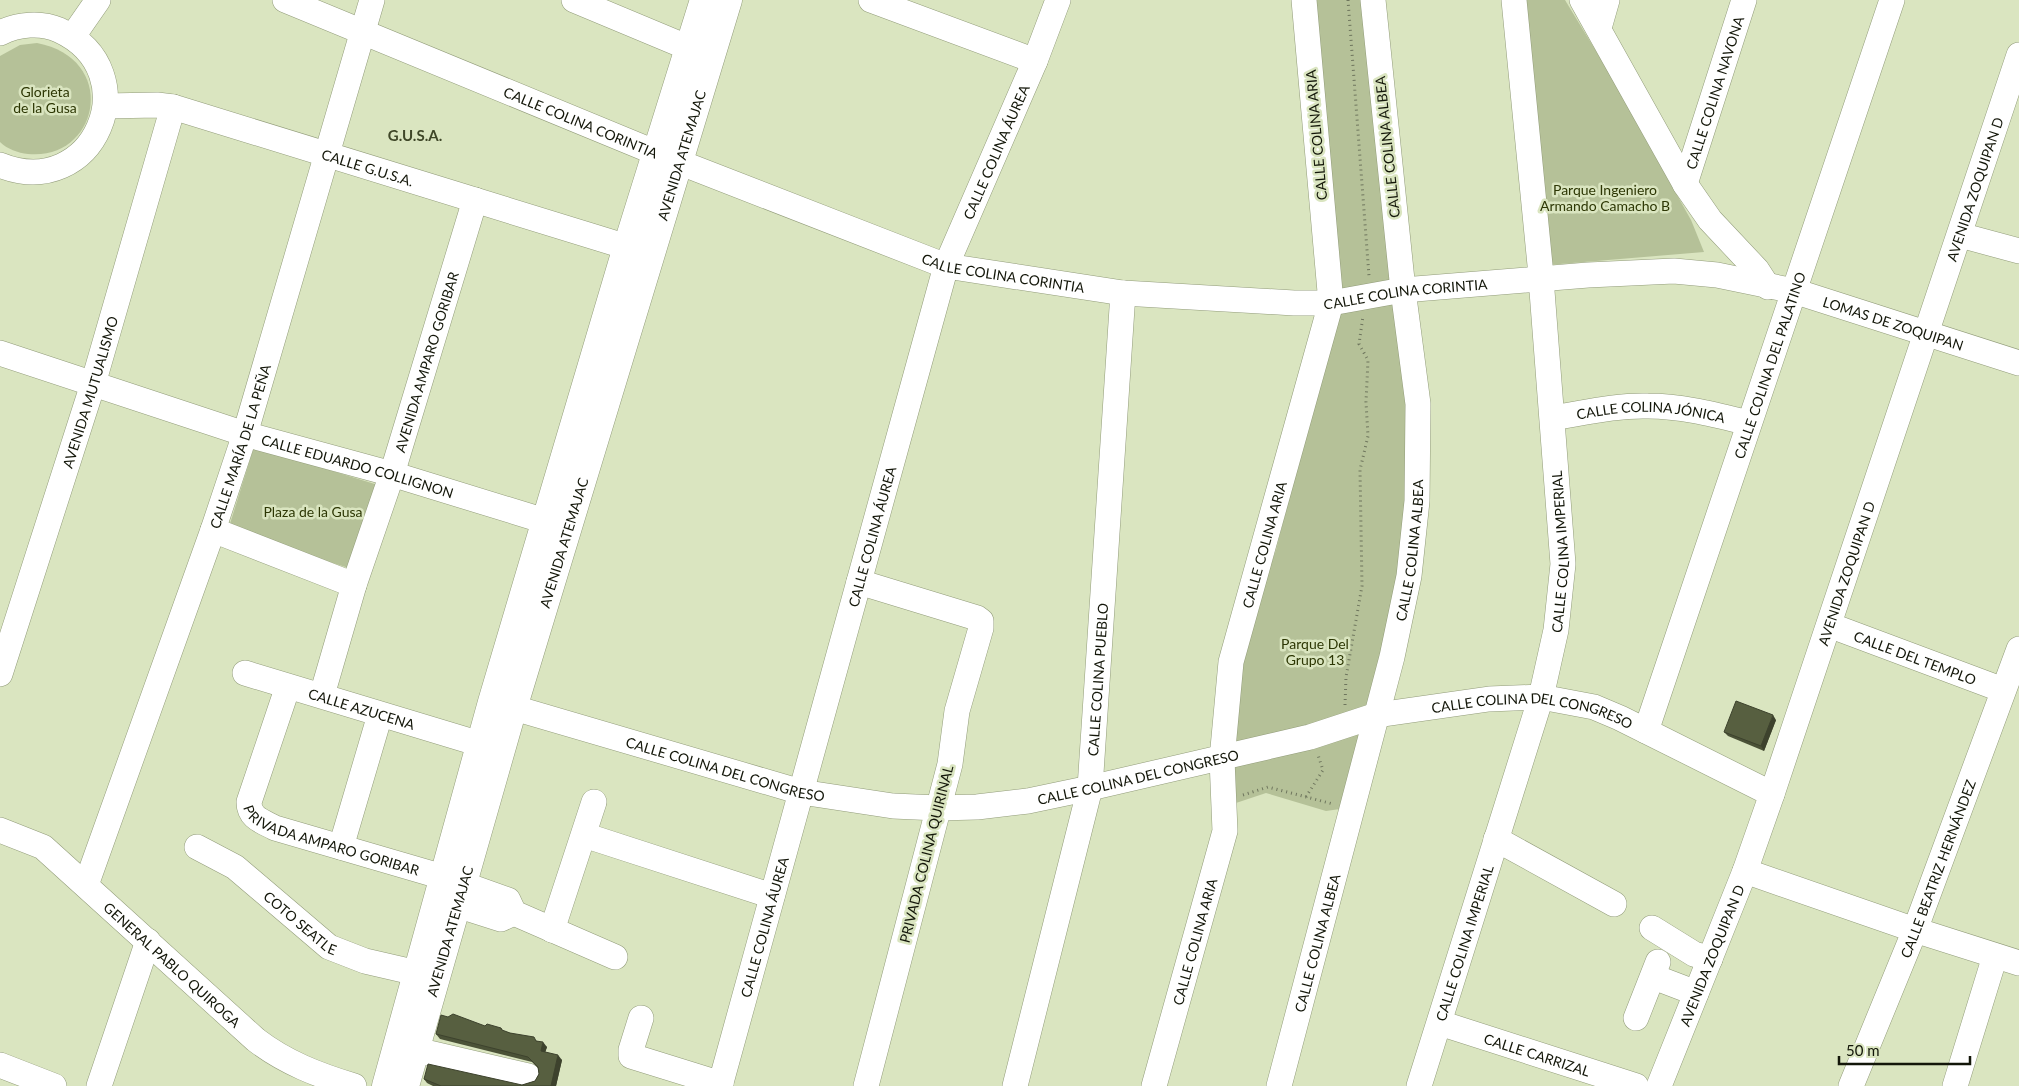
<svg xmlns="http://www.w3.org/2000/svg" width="2019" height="1086" font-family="Lato,sans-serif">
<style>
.green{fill:#b5c198}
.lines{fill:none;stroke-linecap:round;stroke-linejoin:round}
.minor-casing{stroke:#929c7a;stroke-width:26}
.major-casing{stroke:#929c7a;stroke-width:29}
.path{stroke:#6e755d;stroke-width:3;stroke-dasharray:1 4;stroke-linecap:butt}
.minor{stroke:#fff;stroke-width:25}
.major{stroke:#fff;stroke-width:28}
.wall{fill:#4b5237}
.shaded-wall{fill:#3d422d}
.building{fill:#575f40;stroke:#3d422d}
.labels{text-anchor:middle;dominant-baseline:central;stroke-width:5;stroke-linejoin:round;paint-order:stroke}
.park-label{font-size:14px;fill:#2d3704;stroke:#dae5c0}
.street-label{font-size:14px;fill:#131609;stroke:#dae5c0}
.neighbourhood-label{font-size:15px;font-weight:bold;fill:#3f4728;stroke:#dae5c0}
</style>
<rect width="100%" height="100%" fill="#dae5c0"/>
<g class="green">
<polygon points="1312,0 1367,0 1399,279 1337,294"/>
<polygon points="1526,0 1565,0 1602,61 1691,220 1704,252 1548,265"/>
<path d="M37,43c83,16 62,118 -9,111 -10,-1 -21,-5 -28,-12v-86l20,-11z"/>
<polygon points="1396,304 1405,384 1408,538 1373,707 1232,746 1240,656 1276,550 1337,313"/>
<polygon points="254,447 378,485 352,569 228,530"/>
<polygon points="1369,729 1347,808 1326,811 1266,793 1233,804 1229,766"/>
</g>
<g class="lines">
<defs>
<g id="minor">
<path id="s1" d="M285,0l391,161 270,105 177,27 171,10h37l72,-13 185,-15 86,-4 43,4 77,16 225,72"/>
<polyline points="574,0 689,48"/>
<polyline points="871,0 1035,61"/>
<polyline points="1582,0 1685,184 1710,220 1757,270 1768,287"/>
<polyline points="1599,28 1607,0"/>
<path d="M0,33c18,-9 41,-11 59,-3 91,42 35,173 -59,135"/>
<polyline points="73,36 98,0"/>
<path id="s2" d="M106,106l51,-1 16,2 454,140"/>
<path id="s3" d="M1685,184l59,-184"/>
<polyline points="1960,235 2019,251"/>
<path id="s4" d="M0,353l245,81 147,40 153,47"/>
<path id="s5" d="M1553,418c31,-5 63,-13 95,-12 34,0 68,9 101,17"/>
<polyline points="213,530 354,585"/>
<polyline points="859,582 977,618 981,621 981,628 957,711 950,764 866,1086"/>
<path id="s6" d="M1829,625l174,65"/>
<path id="s7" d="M245,673l235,71"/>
<path id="s8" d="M0,674l93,-290 80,-277"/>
<path id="s9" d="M322,695l32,-110 38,-111 83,-274"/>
<path id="s10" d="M284,698l-35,104c0,16 13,19 26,26l168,49"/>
<path id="s11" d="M494,702l307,90 92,14 45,2 39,-1 51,-6 62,-13 220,-51 67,-22 112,-16 52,-2 53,10 26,11 152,76"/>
<path id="s12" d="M1646,731l246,-731"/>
<path id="s13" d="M0,830l43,17 213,193c30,23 62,35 98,46"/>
<polyline points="584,835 772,896"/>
<polyline points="1496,839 1614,904"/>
<path id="s14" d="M197,847l38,20 94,80 36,14 52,12"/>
<polyline points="341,847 377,725"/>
<polyline points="1745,871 1915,930 2019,963"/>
<polyline points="463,884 508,900 514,913 615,957"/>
<path id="s15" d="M86,885l127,-355 32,-96 127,-434"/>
<polyline points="457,905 501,919 514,913"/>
<polyline points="1652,928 1694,954 1710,959"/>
<polyline points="552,930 594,802"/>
<polyline points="1654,977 1696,993"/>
<polyline points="641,1018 631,1050 631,1056 721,1084"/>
<polyline points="1636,1018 1658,962"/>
<path id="s16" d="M1440,1023l196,63"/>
<polyline points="416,1050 528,1076"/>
<polyline points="0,1065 54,1086"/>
<polyline points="99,1086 148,941"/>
<path id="s17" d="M720,1086l226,-820 89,-205 23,-61"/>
<path id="s18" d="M1015,1086l75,-298 33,-495"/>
<path id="s19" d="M1154,1086l71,-255 -3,-72 9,-97 100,-359 -27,-303"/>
<path id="s20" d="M1279,1086l113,-429 17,-81 8,-75 1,-97 -15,-114 -30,-290"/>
<path id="s21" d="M1419,1086l122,-389 15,-67 7,-66 -23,-299 -26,-265"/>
<path id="s22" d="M1659,1086l86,-215 27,-77 247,-739"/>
<path id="s23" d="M1851,1086l64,-156 104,-281"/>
<polyline points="1955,1086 1995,956"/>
</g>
<g id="major">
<polyline points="386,1086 492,702 627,247 704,0"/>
<path id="s24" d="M405,1086l108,-378 215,-708"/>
</g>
</defs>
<use href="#minor" class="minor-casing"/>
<use href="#major" class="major-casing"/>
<g class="path">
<polyline points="1348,0 1369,276"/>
<polyline points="1345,705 1346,677 1362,586 1360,470 1368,436 1366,402 1368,360 1359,344 1363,316"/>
<polyline points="1243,795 1268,787 1333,804"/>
<polyline points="1306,797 1323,770 1318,755"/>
</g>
<use href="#minor" class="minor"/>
<use href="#major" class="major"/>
</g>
<g class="wall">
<polygon points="1776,720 1764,751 1728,736 1724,732"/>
<polygon points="485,1026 501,1028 503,1031 510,1033 537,1041 547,1047 545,1052 562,1060 556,1086 433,1086 427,1083 424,1079 522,1085 535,1081 539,1074 538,1068 532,1062 440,1039 436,1034"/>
</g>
<g class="shaded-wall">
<polygon points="1773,715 1776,720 1764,751 1761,746"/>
<polygon points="543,1042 547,1047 544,1056 541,1051"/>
<polygon points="558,1055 562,1060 556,1086 551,1086"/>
</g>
<g class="building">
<polygon points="1736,701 1773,715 1761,746 1724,732"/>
<polygon points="453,1014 485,1026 487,1024 501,1028 502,1030 510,1033 534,1037 536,1041 543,1042 541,1051 558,1055 551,1086 441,1086 424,1079 428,1064 522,1085 535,1081 539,1074 538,1067 528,1057 436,1034 441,1015 448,1017"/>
</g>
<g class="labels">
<g class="park-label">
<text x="45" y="91">Glorieta<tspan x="45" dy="16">de la Gusa</tspan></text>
<text x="1605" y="189">Parque Ingeniero<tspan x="1605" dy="16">Armando Camacho B</tspan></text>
<text x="313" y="511">Plaza de la Gusa</text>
<text x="1315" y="643">Parque Del<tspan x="1315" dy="16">Grupo 13</tspan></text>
</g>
<g class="street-label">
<text stroke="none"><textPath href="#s3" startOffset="96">CALLE COLINA NAVONA</textPath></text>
<text stroke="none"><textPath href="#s1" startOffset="320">CALLE COLINA CORINTIA</textPath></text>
<text transform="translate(1316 135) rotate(-95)">CALLE COLINA ARIA</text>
<text transform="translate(1387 147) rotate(-96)">CALLE COLINA ALBEA</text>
<text stroke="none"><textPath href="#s17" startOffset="975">CALLE COLINA ÁUREA</textPath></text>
<text stroke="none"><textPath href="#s24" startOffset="971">AVENIDA ATEMAJAC</textPath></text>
<text stroke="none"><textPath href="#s2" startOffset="271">CALLE G.U.S.A.</textPath></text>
<text stroke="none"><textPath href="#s22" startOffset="951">AVENIDA ZOQUIPAN D</textPath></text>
<text stroke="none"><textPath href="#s1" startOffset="770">CALLE COLINA CORINTIA</textPath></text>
<text stroke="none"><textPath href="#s1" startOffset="1175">CALLE COLINA CORINTIA</textPath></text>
<text stroke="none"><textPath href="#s1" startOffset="1671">LOMAS DE ZOQUIPAN</textPath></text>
<text stroke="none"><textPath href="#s9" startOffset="349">AVENIDA AMPARO GORIBAR</textPath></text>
<text stroke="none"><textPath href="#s12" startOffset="386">CALLE COLINA DEL PALATINO</textPath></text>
<text stroke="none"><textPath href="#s8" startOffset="296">AVENIDA MUTUALISMO</textPath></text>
<text stroke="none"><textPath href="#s5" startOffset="99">CALLE COLINA JÓNICA</textPath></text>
<text stroke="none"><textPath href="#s15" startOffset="465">CALLE MARÍA DE LA PEÑA</textPath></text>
<text stroke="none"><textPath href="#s4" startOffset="375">CALLE EDUARDO COLLIGNON</textPath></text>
<text stroke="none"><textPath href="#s17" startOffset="570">CALLE COLINA ÁUREA</textPath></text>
<text stroke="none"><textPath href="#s24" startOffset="566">AVENIDA ATEMAJAC</textPath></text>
<text stroke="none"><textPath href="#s19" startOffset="556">CALLE COLINA ARIA</textPath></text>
<text stroke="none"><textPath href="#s20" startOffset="552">CALLE COLINA ALBEA</textPath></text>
<text stroke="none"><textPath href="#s21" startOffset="555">CALLE COLINA IMPERIAL</textPath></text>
<text stroke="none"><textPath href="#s22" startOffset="546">AVENIDA ZOQUIPAN D</textPath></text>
<text stroke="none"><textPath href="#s6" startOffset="92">CALLE DEL TEMPLO</textPath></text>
<text stroke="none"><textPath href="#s18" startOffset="416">CALLE COLINA PUEBLO</textPath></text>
<text stroke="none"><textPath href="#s7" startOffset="122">CALLE AZUCENA</textPath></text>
<text stroke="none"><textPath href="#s11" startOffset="1066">CALLE COLINA DEL CONGRESO</textPath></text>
<text stroke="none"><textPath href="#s11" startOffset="241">CALLE COLINA DEL CONGRESO</textPath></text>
<text stroke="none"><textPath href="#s11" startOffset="661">CALLE COLINA DEL CONGRESO</textPath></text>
<text stroke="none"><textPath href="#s10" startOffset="206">PRIVADA AMPARO GORIBAR</textPath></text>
<text transform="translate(926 854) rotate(-76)">PRIVADA COLINA QUIRINAL</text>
<text stroke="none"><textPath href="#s23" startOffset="234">CALLE BEATRIZ HERNÁNDEZ</textPath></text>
<text stroke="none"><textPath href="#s14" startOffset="129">COTO SEATLE</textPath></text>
<text stroke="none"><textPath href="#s17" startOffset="165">CALLE COLINA ÁUREA</textPath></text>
<text stroke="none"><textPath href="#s24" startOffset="161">AVENIDA ATEMAJAC</textPath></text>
<text stroke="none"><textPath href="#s19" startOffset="150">CALLE COLINA ARIA</textPath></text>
<text stroke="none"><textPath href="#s20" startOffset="148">CALLE COLINA ALBEA</textPath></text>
<text stroke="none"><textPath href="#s21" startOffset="150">CALLE COLINA IMPERIAL</textPath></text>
<text stroke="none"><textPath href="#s22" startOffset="141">AVENIDA ZOQUIPAN D</textPath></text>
<text stroke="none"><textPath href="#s13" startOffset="221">GENERAL PABLO QUIROGA</textPath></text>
<text stroke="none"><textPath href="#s16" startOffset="102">CALLE CARRIZAL</textPath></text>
</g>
<g class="neighbourhood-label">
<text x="415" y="135">G.U.S.A.</text>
</g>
</g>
<path d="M1839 1056v8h131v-8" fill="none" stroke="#131609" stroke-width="2.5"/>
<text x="1846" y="1056" font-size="15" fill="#131609" stroke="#dae5c0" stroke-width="4" paint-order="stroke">50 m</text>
</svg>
